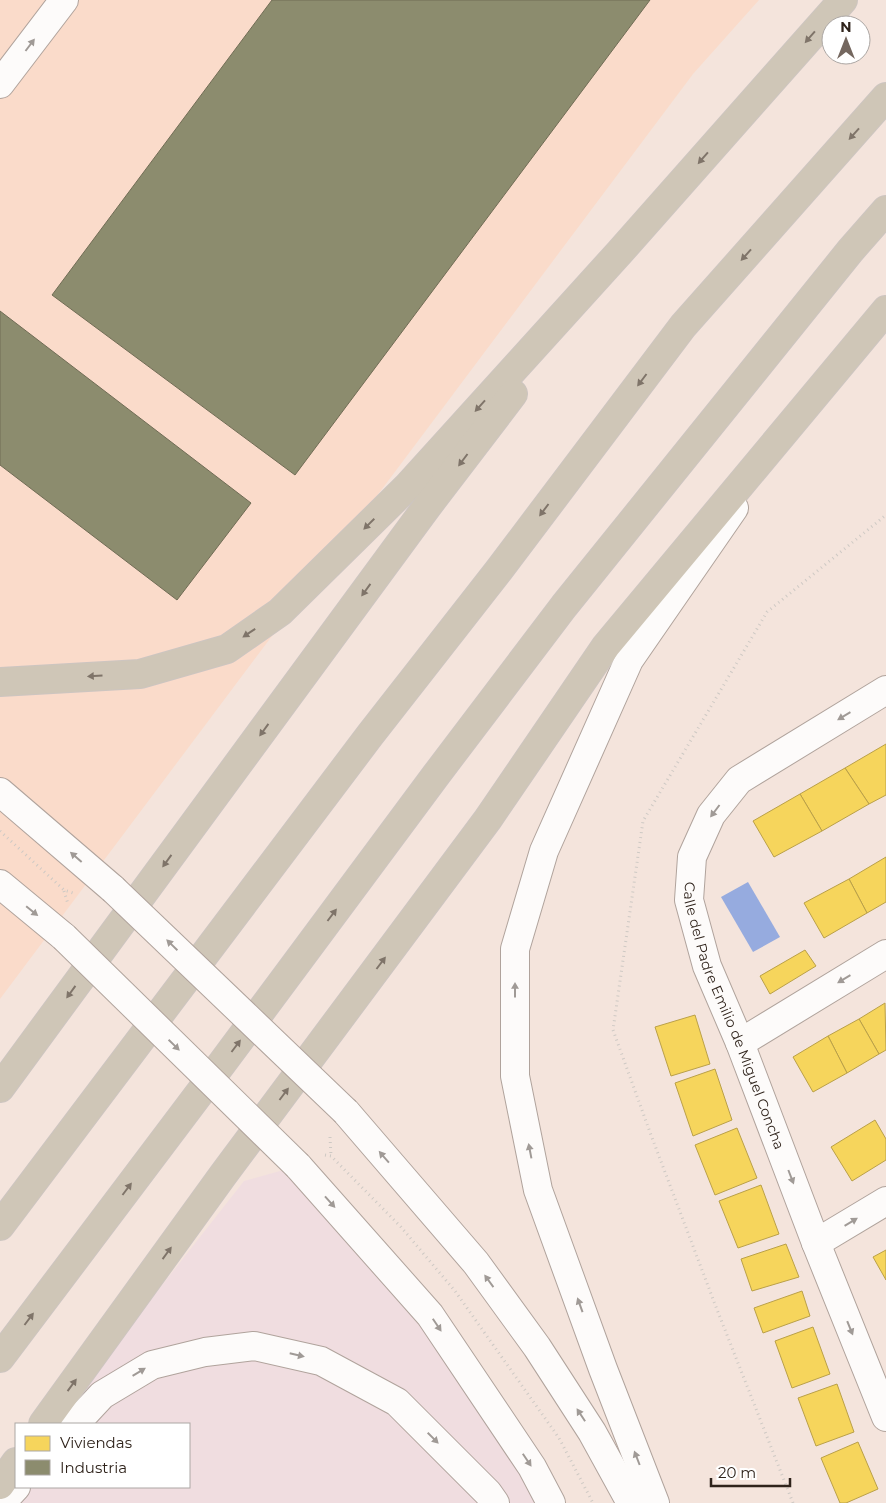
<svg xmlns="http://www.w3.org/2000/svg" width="886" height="1503" font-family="Montserrat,sans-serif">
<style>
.commercial{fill:#f0dde0}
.built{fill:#fadbca}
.water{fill:#96abdf}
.homes{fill:#f6d55c;stroke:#baa048}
.industry{fill:#8c8c6e;stroke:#706c55}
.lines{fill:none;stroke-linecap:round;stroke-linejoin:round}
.minor-casing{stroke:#b0a39c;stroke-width:30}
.highway-casing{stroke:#cdc5c0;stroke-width:30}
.path{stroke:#cec9c4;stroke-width:3;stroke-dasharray:1 4;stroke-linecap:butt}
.minor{stroke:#fdfbfa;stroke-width:28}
.highway{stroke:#cfc6b7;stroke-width:28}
.minor-bridge-casing{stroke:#b0a39c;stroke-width:30;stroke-linecap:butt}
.minor-bridge{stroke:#fdfbfa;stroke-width:28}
.oneway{fill:#7f7469}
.oneway2{fill:#a09a96}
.labels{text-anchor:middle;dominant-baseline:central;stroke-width:5;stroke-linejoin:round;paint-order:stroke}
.street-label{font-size:14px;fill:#2f231b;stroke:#fff}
</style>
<rect width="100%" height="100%" fill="#f4e4dc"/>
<polygon class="commercial" points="298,1166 430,1315 551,1503 0,1503 16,1487 189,1487 189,1424 53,1424 244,1181"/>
<polygon class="built" points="0,0 759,0 693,74 0,999"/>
<polygon class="water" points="748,882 780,937 753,952 721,897"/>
<g class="homes">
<polygon points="886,744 886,795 869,804 845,768"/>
<polygon points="845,768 869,804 822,831 800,794"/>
<polygon points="800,794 822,831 774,857 753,821"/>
<polygon points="886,857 886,902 867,913 849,879"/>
<polygon points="849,879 867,913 824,938 804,903"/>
<polygon points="805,950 816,966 770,994 760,976"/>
<polygon points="885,1003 886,1050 879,1054 859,1019"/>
<polygon points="695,1015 710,1064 671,1076 655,1027"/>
<polygon points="859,1019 879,1054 847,1073 828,1036"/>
<polygon points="828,1036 847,1073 813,1092 793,1057"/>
<polygon points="715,1069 732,1120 693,1136 675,1083"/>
<polygon points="875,1120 886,1139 886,1160 852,1181 831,1147"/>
<polygon points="737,1128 757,1178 715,1195 695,1145"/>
<polygon points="761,1185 779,1234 738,1248 719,1201"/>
<polygon points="786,1244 799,1277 752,1291 741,1259"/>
<polygon points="886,1250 886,1280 873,1257"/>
<polygon points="802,1291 810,1316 763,1333 754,1308"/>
<polygon points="813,1327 830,1374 792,1388 775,1341"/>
<polygon points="837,1384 854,1432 816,1446 798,1398"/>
<polygon points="858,1442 878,1489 846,1503 840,1503 821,1458"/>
</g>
<g class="industry">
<polygon points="272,0 650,0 295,475 52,295"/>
<polygon points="0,311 251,503 177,600 0,465"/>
</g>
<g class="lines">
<defs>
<g id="minor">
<polyline points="0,84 64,0"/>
<path id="s1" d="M886,690l-147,90 -28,35 -19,42 -3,43 18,66 33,77 76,200 70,174"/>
<polyline points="0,792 113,889"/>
<polyline points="0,884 64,937"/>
<polyline points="740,1043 886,954"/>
<polyline points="346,1112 476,1263 537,1347 592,1432 631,1503"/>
<polyline points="298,1166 430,1315 532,1467 551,1503"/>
<polyline points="816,1243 886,1201"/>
<polyline points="75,1424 102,1395 152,1365 205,1352 254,1346 321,1361 397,1402 488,1493 495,1503"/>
<polyline points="1,1503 16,1487"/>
<polyline points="655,1503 603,1369 538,1190 515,1076 515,949 544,851 629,660 734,508"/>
</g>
<g id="highway">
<polyline points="0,682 140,674 227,649 280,612 407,487 619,253 843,0"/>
<polyline points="0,1088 426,508 513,394"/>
<polyline points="0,1226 370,735 499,570 683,326 886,97"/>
<polyline points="0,1358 223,1062 436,775 564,606 850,251 886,210"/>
<polyline points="43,1424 223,1175 488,819 606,646 886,310"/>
<polyline points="0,1485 16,1462"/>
</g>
</defs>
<use href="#minor" class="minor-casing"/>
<use href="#highway" class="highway-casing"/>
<g class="path">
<polyline points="0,831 64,890 76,894"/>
<polyline points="64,891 68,904"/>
<polyline points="330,1137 331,1156"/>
<polyline points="325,1155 331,1156 401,1227 455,1291 559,1438 593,1503"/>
<polyline points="793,1503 716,1307 651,1135 613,1030 643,821 767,612 886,515"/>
</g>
<use href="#minor" class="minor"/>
<use href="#highway" class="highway"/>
<defs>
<g id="minor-bridge">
<polyline points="113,889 346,1112"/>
<polyline points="64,937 298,1166"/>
</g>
</defs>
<use href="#minor-bridge" class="minor-bridge-casing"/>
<use href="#minor-bridge" class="minor-bridge"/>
</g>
<defs><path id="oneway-solid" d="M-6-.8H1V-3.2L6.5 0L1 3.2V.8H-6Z" transform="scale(1.25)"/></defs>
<g class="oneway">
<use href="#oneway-solid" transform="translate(810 37) rotate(131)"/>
<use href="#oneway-solid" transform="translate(854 134) rotate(132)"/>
<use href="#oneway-solid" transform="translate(703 158) rotate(131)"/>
<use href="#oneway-solid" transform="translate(746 255) rotate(132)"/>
<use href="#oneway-solid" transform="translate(642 380) rotate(127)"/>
<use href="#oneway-solid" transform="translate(480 406) rotate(132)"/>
<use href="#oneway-solid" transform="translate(463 460) rotate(127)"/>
<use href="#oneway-solid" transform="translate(544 510) rotate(127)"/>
<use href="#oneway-solid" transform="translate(369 524) rotate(135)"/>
<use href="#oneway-solid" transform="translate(366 590) rotate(126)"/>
<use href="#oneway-solid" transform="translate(249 633) rotate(146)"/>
<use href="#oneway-solid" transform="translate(95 676) rotate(177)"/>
<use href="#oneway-solid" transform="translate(264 730) rotate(126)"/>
<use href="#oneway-solid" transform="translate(167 861) rotate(126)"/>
<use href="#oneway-solid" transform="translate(332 915) rotate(-53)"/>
<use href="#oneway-solid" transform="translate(381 963) rotate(-53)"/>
<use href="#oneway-solid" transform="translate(71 992) rotate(126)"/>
<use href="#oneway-solid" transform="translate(236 1046) rotate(-53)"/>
<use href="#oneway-solid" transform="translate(284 1094) rotate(-53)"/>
<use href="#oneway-solid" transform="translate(127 1189) rotate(-53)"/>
<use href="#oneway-solid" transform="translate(167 1253) rotate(-54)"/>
<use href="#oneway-solid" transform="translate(29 1319) rotate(-53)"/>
<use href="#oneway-solid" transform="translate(72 1385) rotate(-54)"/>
</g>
<g class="oneway2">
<use href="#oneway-solid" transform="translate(30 45) rotate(-53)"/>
<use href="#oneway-solid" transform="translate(844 716) rotate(149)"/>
<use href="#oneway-solid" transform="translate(715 811) rotate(127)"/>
<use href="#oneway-solid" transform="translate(76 857) rotate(-139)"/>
<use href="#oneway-solid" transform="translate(32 911) rotate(39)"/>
<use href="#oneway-solid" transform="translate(172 945) rotate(-136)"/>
<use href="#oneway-solid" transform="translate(844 979) rotate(149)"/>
<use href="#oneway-solid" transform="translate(515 990) rotate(-90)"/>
<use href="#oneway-solid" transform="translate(174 1045) rotate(44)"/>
<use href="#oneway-solid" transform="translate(530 1151) rotate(-101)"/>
<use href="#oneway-solid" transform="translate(384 1157) rotate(-131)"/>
<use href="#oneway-solid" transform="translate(791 1177) rotate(69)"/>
<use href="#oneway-solid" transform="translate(330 1202) rotate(48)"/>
<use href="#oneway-solid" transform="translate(851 1222) rotate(-31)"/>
<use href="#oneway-solid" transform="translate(489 1281) rotate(-126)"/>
<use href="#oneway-solid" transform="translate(580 1305) rotate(-110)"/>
<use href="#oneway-solid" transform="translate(437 1325) rotate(56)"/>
<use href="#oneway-solid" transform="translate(850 1328) rotate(68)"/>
<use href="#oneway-solid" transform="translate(297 1355) rotate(13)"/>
<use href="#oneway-solid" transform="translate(139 1372) rotate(-31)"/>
<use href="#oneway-solid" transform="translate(581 1415) rotate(-123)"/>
<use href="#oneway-solid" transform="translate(433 1438) rotate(45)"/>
<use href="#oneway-solid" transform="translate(637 1458) rotate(-111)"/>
<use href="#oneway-solid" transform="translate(527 1460) rotate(56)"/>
</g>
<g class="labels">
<g class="street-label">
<text stroke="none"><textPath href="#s1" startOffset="430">Calle del Padre Emilio de Miguel Concha</textPath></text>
</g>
</g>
<rect x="15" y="1423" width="175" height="65" fill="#ffffff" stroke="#aca7a4"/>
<rect x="25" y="1436" width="25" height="15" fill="#f6d55c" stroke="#aca7a4"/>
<text x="60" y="1448" font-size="15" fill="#2f231b">Viviendas</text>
<rect x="25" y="1460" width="25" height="15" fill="#8c8c6e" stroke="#aca7a4"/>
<text x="60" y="1473" font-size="15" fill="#2f231b">Industria</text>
<g transform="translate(846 40)"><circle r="24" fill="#ffffff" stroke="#aca7a4"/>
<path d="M0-4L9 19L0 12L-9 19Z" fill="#74675f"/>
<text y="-8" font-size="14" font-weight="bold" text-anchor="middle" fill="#2f231b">N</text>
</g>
<path d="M711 1478v8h79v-8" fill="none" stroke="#2f231b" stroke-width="2.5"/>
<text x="718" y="1478" font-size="15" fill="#2f231b" stroke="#ffffff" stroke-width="4" paint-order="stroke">20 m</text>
</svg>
